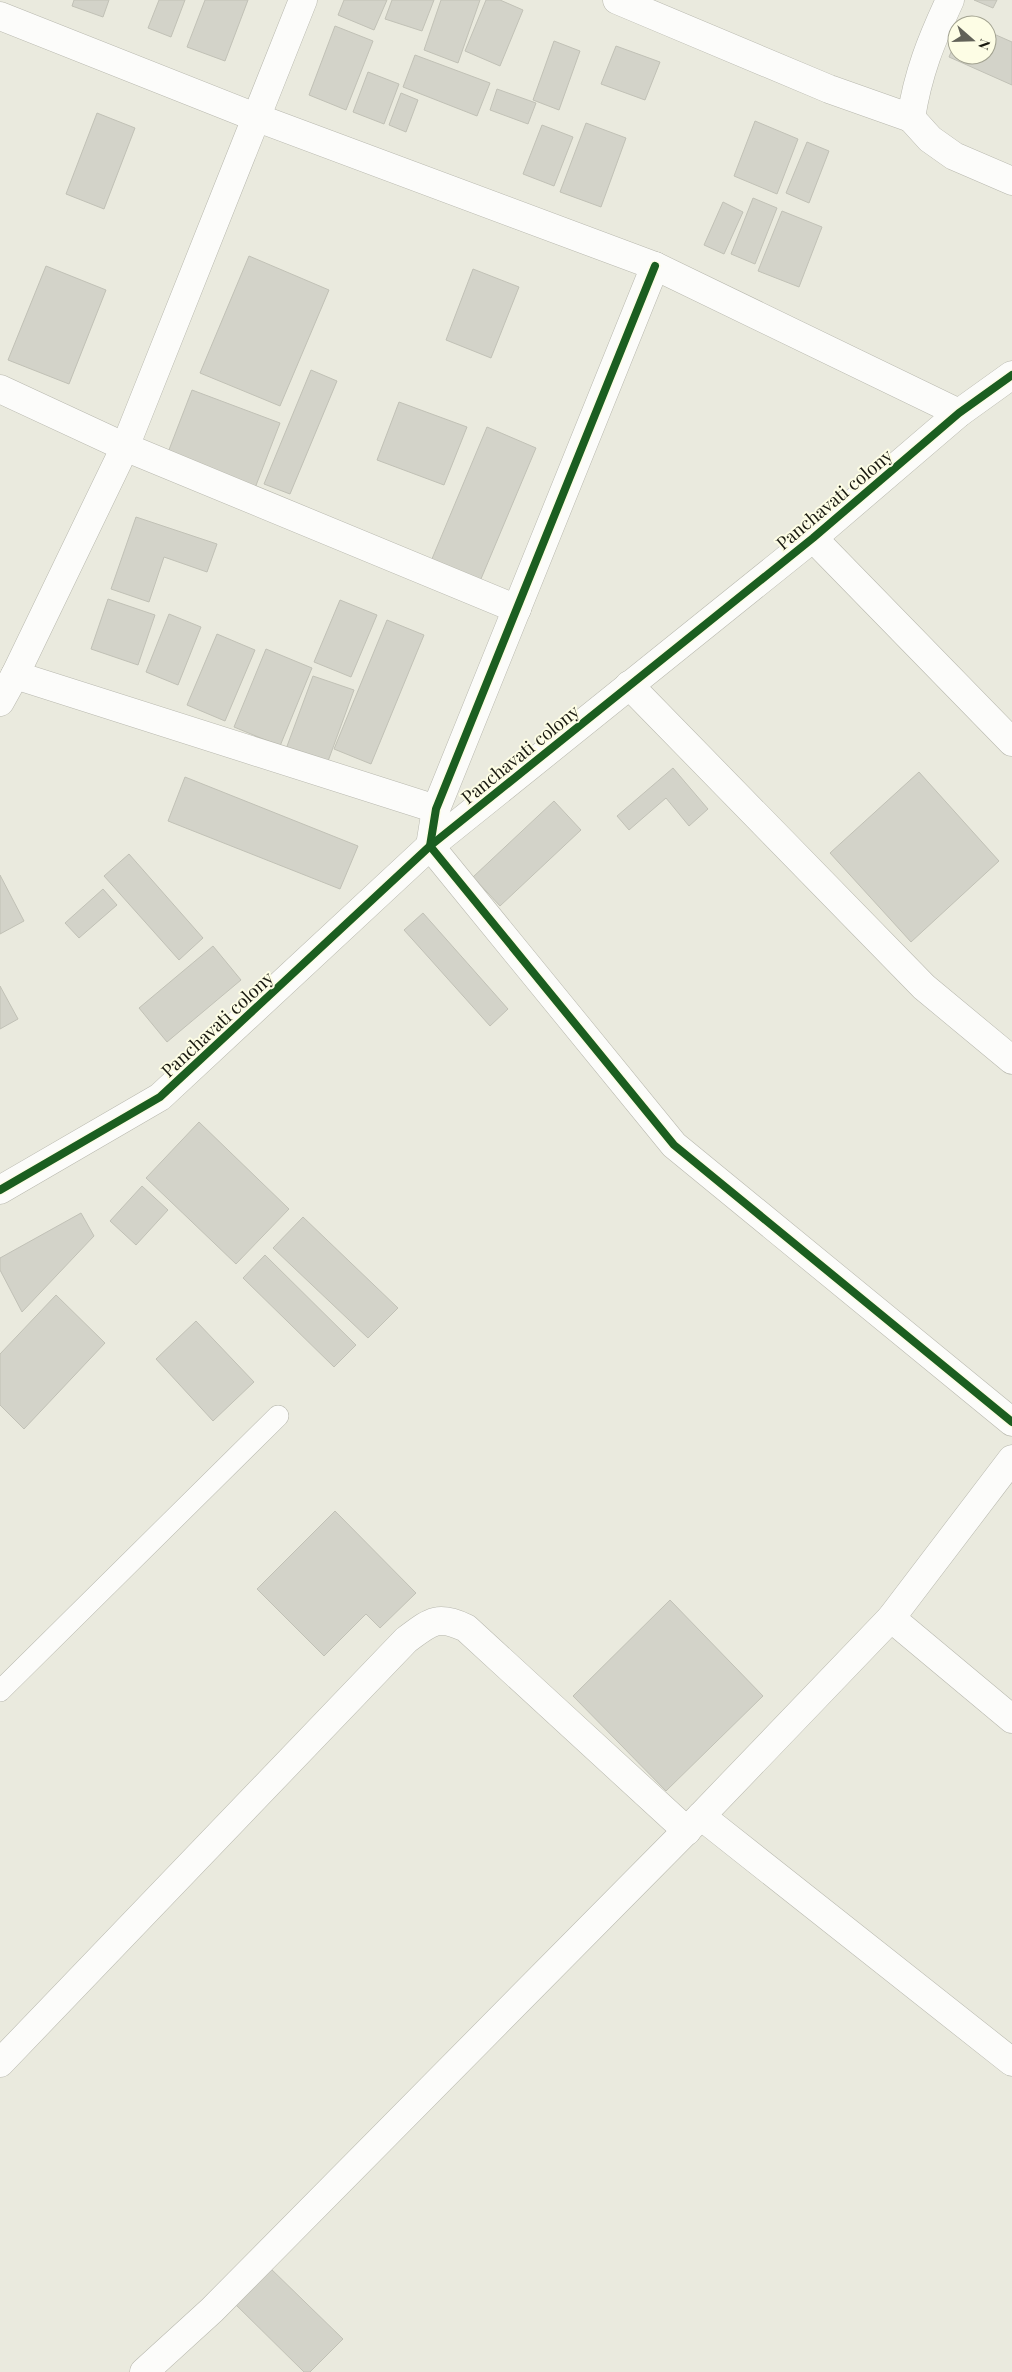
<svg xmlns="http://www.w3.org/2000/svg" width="1012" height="2372" font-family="'Playfair Display',serif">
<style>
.building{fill:#d3d3c9;stroke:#c1c1b6}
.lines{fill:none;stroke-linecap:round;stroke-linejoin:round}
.service-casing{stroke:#b8b8ae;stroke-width:22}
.minor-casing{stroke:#b8b8ae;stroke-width:29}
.service{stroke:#fcfcfa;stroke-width:21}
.minor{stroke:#fcfcfa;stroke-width:28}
.cycleway-casing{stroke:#fdfde5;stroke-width:11}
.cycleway{stroke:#1b5e20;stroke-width:8}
.labels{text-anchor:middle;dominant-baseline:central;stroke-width:4;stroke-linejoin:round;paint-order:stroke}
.street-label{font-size:18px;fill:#191910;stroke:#fdfde5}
</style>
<rect width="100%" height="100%" fill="#eaeade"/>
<g class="building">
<polygon points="74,0 109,0 103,17 72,6"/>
<polygon points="159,0 185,0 171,37 148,28"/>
<polygon points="205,0 248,0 225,61 187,47"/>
<polygon points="344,0 387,0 374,30 338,15"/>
<polygon points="392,0 434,0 422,31 385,19"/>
<polygon points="441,0 480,0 458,63 424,50"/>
<polygon points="486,0 500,0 523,10 500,66 465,51"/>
<polygon points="974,0 997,0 993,8"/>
<polygon points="335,26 373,41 346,110 309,95"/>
<polygon points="987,31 1012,42 1012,85 949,57 957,38 957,55 987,55"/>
<polygon points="554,41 580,51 559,110 533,100"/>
<polygon points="616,46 660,62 645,100 601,84"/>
<polygon points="415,55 490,83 477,116 403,87"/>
<polygon points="368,72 399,84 384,124 353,112"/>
<polygon points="497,89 536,103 528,124 490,110"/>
<polygon points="401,93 418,100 406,132 389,125"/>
<polygon points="97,113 135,128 104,209 66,194"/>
<polygon points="755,121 798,139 777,194 734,176"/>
<polygon points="586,123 626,138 601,207 560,192"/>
<polygon points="542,125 573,137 554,186 523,174"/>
<polygon points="807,142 829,151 809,203 786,193"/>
<polygon points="753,198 777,208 755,264 731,254"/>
<polygon points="723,202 743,212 724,254 704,245"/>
<polygon points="782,211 822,227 799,287 758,271"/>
<polygon points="249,256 329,290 280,406 200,373"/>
<polygon points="46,266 106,290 69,384 8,360"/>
<polygon points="473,269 519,287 491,358 446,340"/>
<polygon points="311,370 337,381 290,494 264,484"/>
<polygon points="192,390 280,423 255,488 167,455"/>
<polygon points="399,402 467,427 444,485 377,460"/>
<polygon points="487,427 536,448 478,586 429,566"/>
<polygon points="136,517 217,544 207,572 164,557 149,602 111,589"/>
<polygon points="108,599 155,615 138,665 91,649"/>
<polygon points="340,600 377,615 351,677 314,662"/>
<polygon points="169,614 201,627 178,685 146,672"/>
<polygon points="387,620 424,635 371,764 334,749"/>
<polygon points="217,634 255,650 225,721 187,705"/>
<polygon points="266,649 312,668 280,746 234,727"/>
<polygon points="313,676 354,690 327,764 286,749"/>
<polygon points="673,768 708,809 689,826 666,798 629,830 617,816"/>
<polygon points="919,772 999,861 911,942 830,853"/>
<polygon points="185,777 358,846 340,889 168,821"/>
<polygon points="554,801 581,830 500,906 473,877"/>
<polygon points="129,854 203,938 179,960 104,876"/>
<polygon points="0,875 24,921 0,934"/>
<polygon points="103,889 117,905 79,938 65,923"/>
<polygon points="423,913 508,1009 490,1026 404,930"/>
<polygon points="213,946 241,980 167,1042 139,1008"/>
<polygon points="0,986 18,1019 0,1029"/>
<polygon points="199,1122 289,1209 236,1264 146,1178"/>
<polygon points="142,1186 168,1210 136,1245 110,1221"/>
<polygon points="81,1213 94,1236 22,1312 0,1270 0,1258"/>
<polygon points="303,1217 398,1308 368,1338 273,1248"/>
<polygon points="265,1255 356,1345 334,1367 243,1278"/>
<polygon points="56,1295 105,1343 24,1429 0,1405 0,1354"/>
<polygon points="196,1321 254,1382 213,1421 156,1359"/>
<polygon points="335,1511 416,1593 380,1628 366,1614 324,1656 257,1589"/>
<polygon points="670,1600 763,1696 666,1791 573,1696"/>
<polygon points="268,2266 343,2339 310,2372 304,2372 233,2302"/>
</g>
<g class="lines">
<defs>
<polyline id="service" points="0,1691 278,1416"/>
<g id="minor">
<polyline points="617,0 829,89 911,118"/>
<path d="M950,0c-19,41 -32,73 -39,118l19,21 24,17 58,25"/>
<polyline points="0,16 255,117 655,266 959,413"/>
<polyline points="655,266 436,809 430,846 674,1145 1012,1422"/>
<polyline points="0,389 125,447 517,609"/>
<polyline points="813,538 1012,742"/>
<polyline points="15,675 436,809"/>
<polyline points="629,685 924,987 1012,1060"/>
<polyline points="0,702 15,675 125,447 303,0"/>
<polyline points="0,1190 160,1097 430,846 813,538 959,413 1012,375"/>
<polyline points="891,1618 1012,1719"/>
<polyline points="701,1816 1012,2062"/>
<path d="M0,2063l406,-423c24,-18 31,-26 60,-12l221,203"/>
<polyline points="144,2372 212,2310 701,1816 891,1618 1012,1459"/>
</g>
</defs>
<use href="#service" class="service-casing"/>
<use href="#minor" class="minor-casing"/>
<use href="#service" class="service"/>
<use href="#minor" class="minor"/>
<defs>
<g id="cycleway">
<polyline points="655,266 436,809 430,846 674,1145 1012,1422"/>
<polyline points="0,1190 160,1097 430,846 813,538 959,413 1012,375"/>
</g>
</defs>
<use href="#cycleway" class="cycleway-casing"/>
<use href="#cycleway" class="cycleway"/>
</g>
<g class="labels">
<g class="street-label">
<text transform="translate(834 499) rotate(-40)">Panchavati colony</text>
<text transform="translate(520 754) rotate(-39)">Panchavati colony</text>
<text transform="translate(217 1024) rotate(-43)">Panchavati colony</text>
</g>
</g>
<g transform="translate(972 40) rotate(110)"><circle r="24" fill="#fdfde5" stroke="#a2a290"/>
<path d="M0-4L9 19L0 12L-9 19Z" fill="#626258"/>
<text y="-8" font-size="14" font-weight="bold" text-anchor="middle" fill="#191910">N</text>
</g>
</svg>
